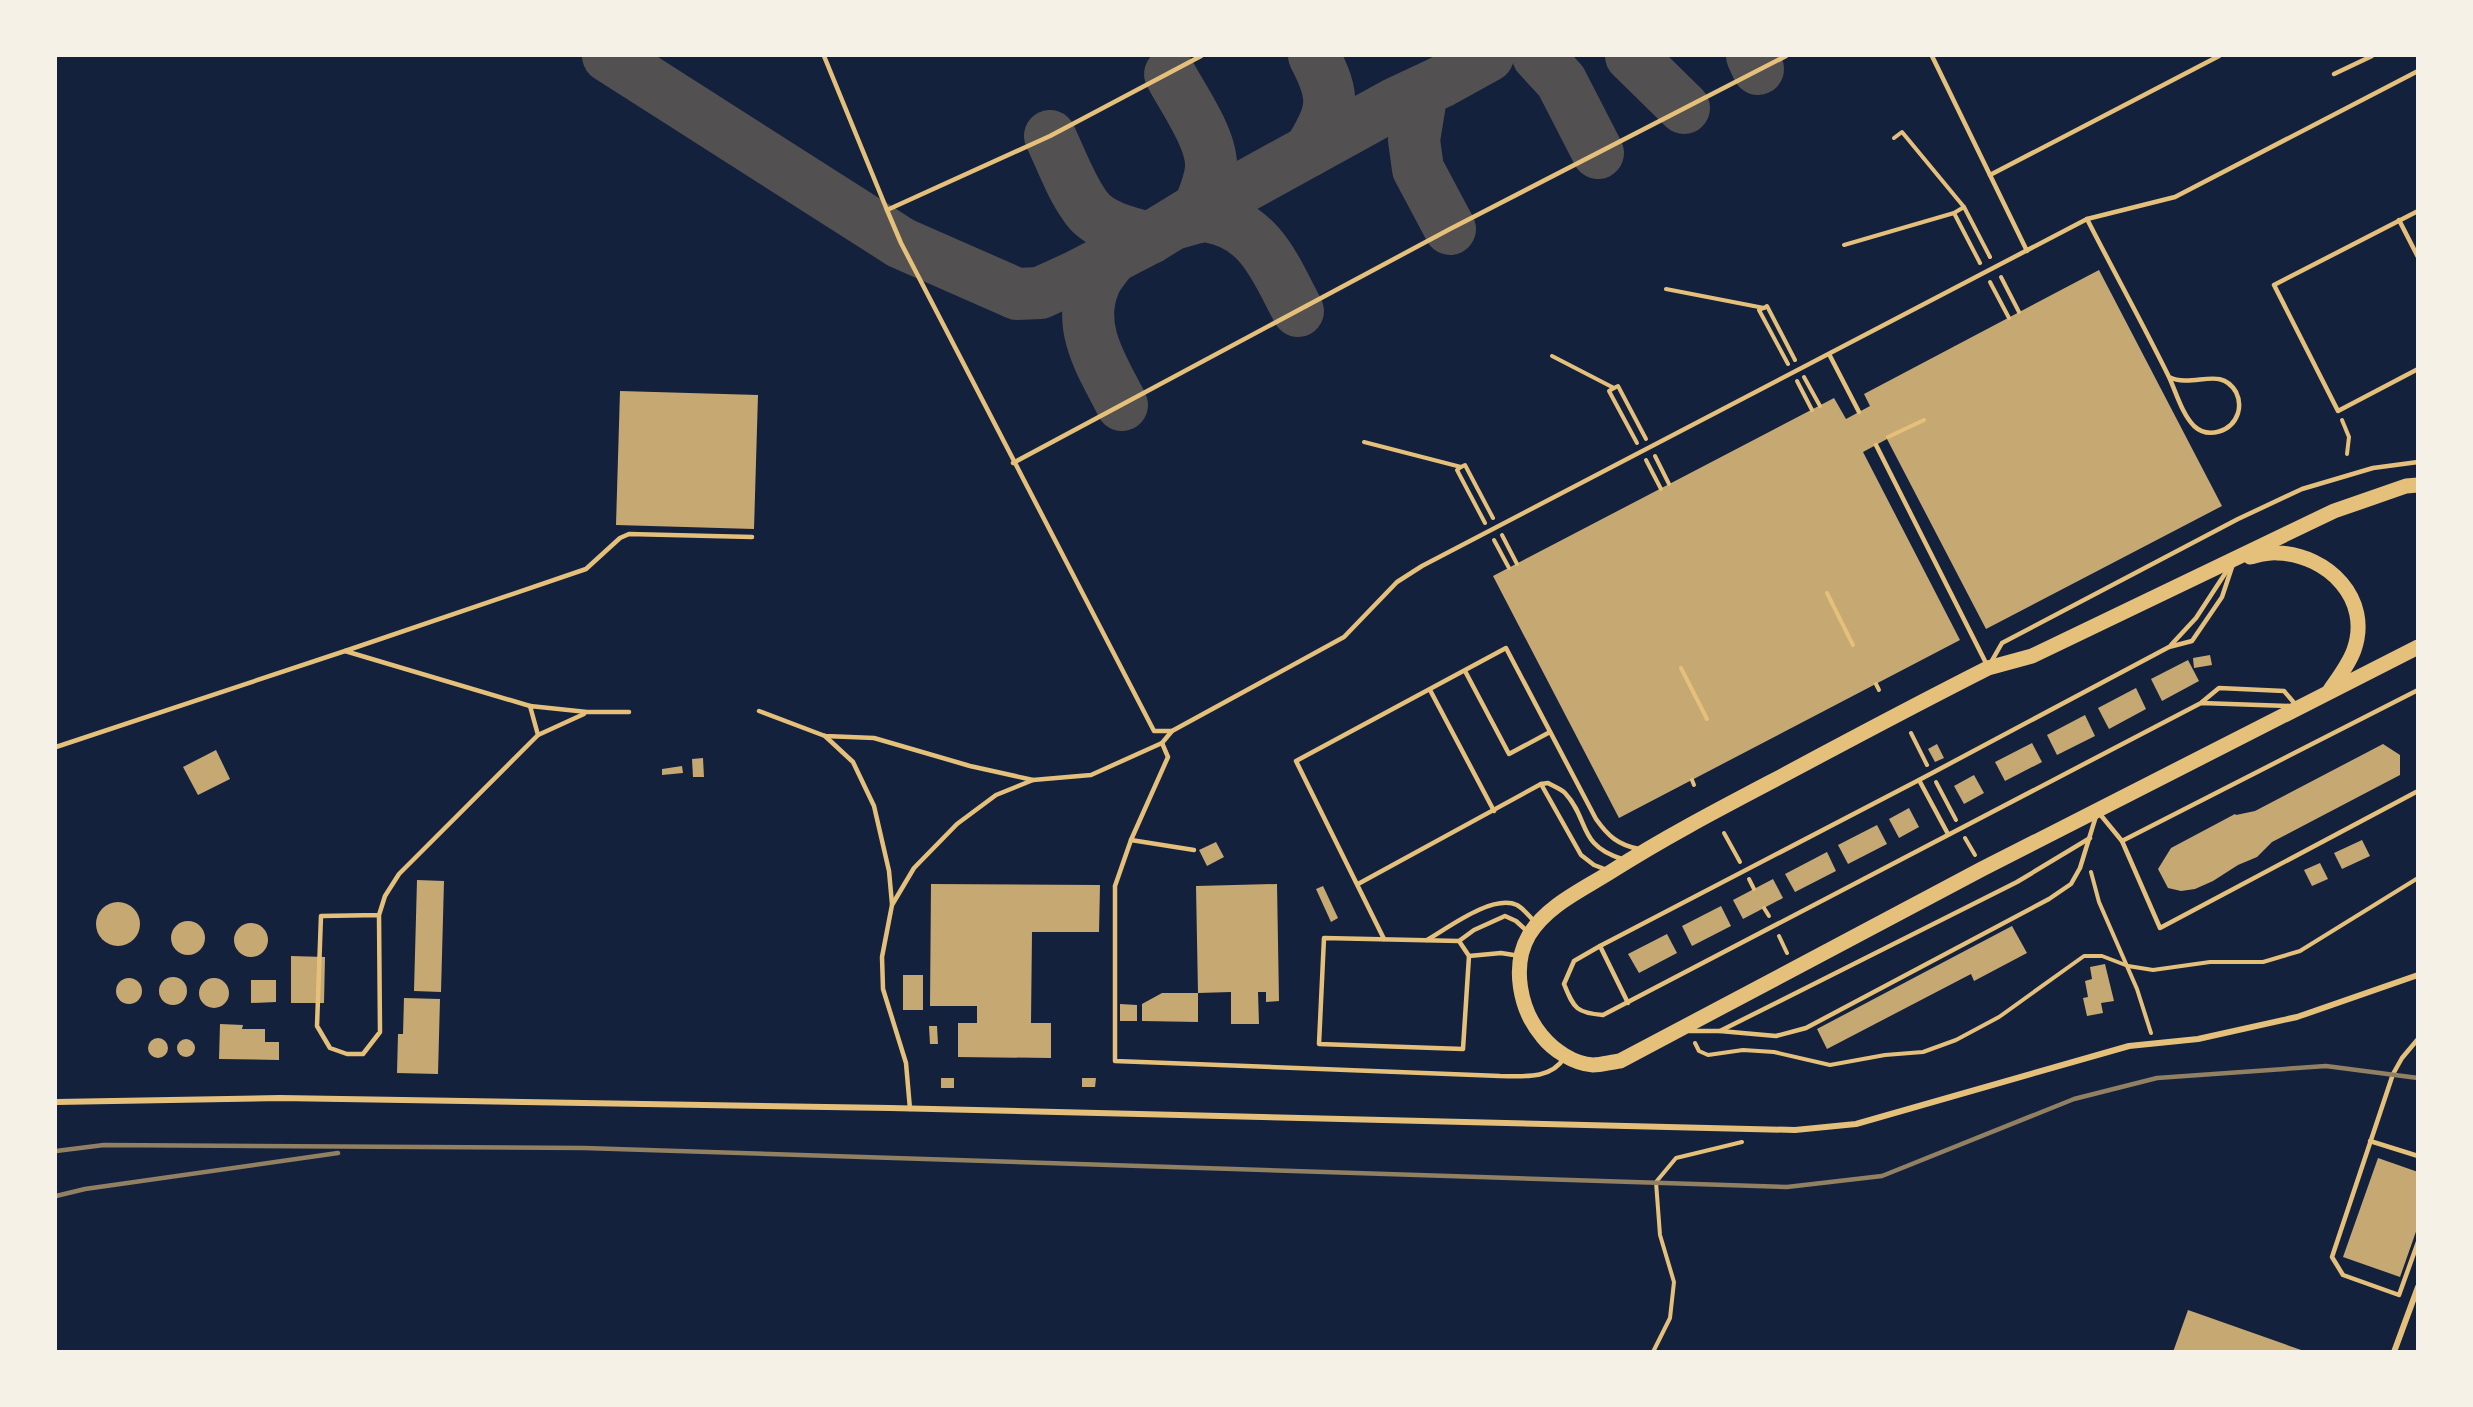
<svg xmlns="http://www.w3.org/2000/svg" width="2473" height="1407" font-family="'Space Grotesk',sans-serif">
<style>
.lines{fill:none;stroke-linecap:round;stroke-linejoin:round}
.taxiway{stroke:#525050;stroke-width:52}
.building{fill:#c6a872}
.path{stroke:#e5c07b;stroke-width:4}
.service{stroke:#e5c07b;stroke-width:4.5}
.minor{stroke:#e5c07b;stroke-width:6}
.primary{stroke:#e5c07b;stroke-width:15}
.rail{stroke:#918062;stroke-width:4.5}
</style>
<rect width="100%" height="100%" fill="#14213d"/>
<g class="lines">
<g class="taxiway">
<polyline points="608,56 901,243 1017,294 1040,293 1075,277 1150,238 1199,208 1247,185 1396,103 1441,82 1488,56"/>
<polyline points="1538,56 1561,81 1598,153"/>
<polyline points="1631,56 1684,108"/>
<polyline points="1752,56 1758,69"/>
<path d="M1170,74c13,25 43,66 41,94 -1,14 -7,27 -12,40"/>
<polyline points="1422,91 1414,140 1418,169 1450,229"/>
<path d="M1050,136c11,23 20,49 35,70 13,20 44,27 65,32"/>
<path d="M1309,151c25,-39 27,-54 5,-95"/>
<path d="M1173,224c11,-2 26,-9 37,-7 51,9 66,53 88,94"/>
<path d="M1112,258c-6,8 -15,18 -18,27 -18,44 9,82 28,120"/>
</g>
</g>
<g class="building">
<polygon points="2099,270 2222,506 1986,629 1887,439 1863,452 1960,640 1619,818 1493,576 1834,398 1846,419 1870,406 1864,394"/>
<polygon points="620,391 758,395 754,529 616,525"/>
<polygon points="2210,655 2212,665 2194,668 2193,658"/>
<polygon points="2188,660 2199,681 2162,701 2151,679"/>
<polygon points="2136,688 2146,709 2109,729 2098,708"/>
<polygon points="2085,715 2095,736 2057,755 2047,735"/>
<polygon points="2032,743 2042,762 2005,781 1995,762"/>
<polygon points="1937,744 1944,758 1935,762 1928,749"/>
<polygon points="2383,744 2400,755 2400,775 2272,842 2257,857 2238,865 2213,881 2195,889 2181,891 2168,888 2158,869 2171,848 2235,814 2236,815 2255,811"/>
<polygon points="216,750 230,779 198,795 183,767"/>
<polygon points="703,758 704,777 693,777 692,759"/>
<polygon points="682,766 683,773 662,775 662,769"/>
<polygon points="1974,775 1984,793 1964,804 1954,786"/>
<polygon points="1909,808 1919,827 1899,838 1889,819"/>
<polygon points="1877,825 1887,844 1848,864 1838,845"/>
<polygon points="2362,840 2370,856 2342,869 2334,853"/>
<polygon points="1216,842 1224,857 1207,866 1199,850"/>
<polygon points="1827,852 1836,871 1795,892 1785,874"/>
<polygon points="2320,863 2328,879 2312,886 2304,870"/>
<polygon points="1773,879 1783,898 1743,919 1733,900"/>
<polygon points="417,880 444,881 441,992 414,991"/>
<polygon points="931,884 1100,885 1099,932 1032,932 1031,1023 1051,1023 1051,1058 958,1057 958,1023 977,1023 977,1006 930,1006"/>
<polygon points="1277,884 1279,1001 1266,1002 1266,992 1258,992 1259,1024 1231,1024 1231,992 1198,993 1196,886"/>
<polygon points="1323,886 1338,918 1331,922 1316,889"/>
<circle cx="118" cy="924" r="22"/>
<polygon points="1721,906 1731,926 1692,946 1682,926"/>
<circle cx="188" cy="938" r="17"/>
<circle cx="251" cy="940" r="17"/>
<polygon points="2012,926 2027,953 1974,981 1971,974 1827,1049 1817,1029"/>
<polygon points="1667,934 1677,953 1639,973 1628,954"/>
<polygon points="291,956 325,957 324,1003 291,1003"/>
<polygon points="2105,964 2114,1001 2101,1003 2103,1013 2087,1016 2083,998 2088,997 2085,981 2092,979 2090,967"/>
<rect x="903" y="975" width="20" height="35"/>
<circle cx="173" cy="991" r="14"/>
<circle cx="129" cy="991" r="13"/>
<circle cx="214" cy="993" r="15"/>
<polygon points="251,980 276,980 276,1002 251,1003"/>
<polygon points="1162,993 1198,993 1198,1022 1142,1021 1142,1004"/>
<polygon points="404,998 440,999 438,1074 397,1073 398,1034 403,1034"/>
<polygon points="1120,1004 1137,1005 1137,1021 1120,1021"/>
<polygon points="220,1024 243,1025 242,1029 265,1029 265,1042 279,1042 279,1060 219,1059"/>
<polygon points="929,1026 937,1026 938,1044 930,1044"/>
<circle cx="158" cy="1048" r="10"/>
<circle cx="186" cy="1048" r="9"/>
<rect x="941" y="1078" width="13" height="10"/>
<polygon points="1082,1078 1096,1078 1095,1087 1082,1087"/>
<polygon points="2378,1158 2418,1172 2418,1226 2400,1277 2343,1257"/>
<polygon points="2188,1310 2304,1351 2304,1352 2173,1352"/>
</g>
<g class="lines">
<g class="path">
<polyline points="1894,138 1902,132 1964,207"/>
<polyline points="1954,213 1980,263"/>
<polyline points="1844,245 1954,213 1964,207 1990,257"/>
<polyline points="2001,277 2019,312"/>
<polyline points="1990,282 2009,318"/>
<polyline points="1666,289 1764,308 1767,306 1795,360"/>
<polyline points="1764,308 1759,310 1788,364"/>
<polyline points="1552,356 1614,388 1618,386 1646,439"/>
<polyline points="1804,377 1820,406"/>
<polyline points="1797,381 1812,410"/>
<polyline points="1614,388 1609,391 1637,443"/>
<polyline points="2342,420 2349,437 2347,454"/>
<polyline points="1888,437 1924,420"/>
<polyline points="1364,442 1461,467 1465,465 1493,518"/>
<polyline points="1655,456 1669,484"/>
<polyline points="1646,460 1661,489"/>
<polyline points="1461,467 1457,470 1485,523"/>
<polyline points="1502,535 1517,564"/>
<polyline points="1494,540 1509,568"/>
<polyline points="1827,593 1853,645"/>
<polyline points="1681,668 1707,719"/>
<polyline points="1876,684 1879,690"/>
<polyline points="1911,733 1927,765"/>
<polyline points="1692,780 1694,785"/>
<polyline points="1936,782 1956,820"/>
<polyline points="1724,833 1740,862"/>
<polyline points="1965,838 1975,855"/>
<polyline points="2091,872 2099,902 2137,989 2151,1033"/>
<polyline points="1749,879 1754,889"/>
<polyline points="1764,908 1769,916"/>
<polyline points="1779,936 1787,953"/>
<polyline points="1695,1043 1699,1051 1708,1055 1743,1050 1774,1052 1830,1065 1885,1055 1923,1052 1956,1040 1999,1017 2084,956 2102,956 2128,966 2153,970 2210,962 2263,962 2300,951 2418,878"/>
<polyline points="1653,1352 1670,1318 1674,1282 1660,1235 1656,1182 1676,1158 1742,1142"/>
</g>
<g class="service">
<polyline points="824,56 887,210"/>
<polyline points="1932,56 2027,251"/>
<polyline points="2334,74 2372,56"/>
<polyline points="1990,175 2219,56"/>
<polyline points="2418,211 2274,285 2338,411 2418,369"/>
<path d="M2087,219c27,53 56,105 82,158 7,15 13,37 25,49 14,13 38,6 44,-13 2,-7 1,-15 -2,-21 -16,-27 -42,-3 -67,-15"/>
<polyline points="2399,220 2418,257"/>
<polyline points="1829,354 1859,412"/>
<polyline points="1876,445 1987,665"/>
<polyline points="1013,463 1450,229 1786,56"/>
<path d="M2233,564l-11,33 -30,44 -23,6 -250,133 -319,166 -26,15 -10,23c10,25 13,29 39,31l598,-312 89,3"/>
<polyline points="2171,645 2196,618 2230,566"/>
<polyline points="1990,664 2002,643 2238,519 2302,489 2373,468 2418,462"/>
<polyline points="1465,671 1509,754 1550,732"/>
<polyline points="1430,690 1494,811"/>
<polyline points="2202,702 2219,688 2284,691 2296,705"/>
<polyline points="530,706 345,651 586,569 620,538 629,534 752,537"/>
<polyline points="759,711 825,736 874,738 970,766 1033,780 1091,775 1162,743 1172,731 1344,637 1397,582 1422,566 2087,219 2175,197 2418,71"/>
<polyline points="1172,731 1154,731 901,243 887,210 1050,136 1201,56"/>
<polyline points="538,735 584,714"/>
<polyline points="825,736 853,762 874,806 889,871 892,904"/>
<path d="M1162,743l6,14 -37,83 -16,46v175l385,15c21,0 51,4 64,-18"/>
<polyline points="56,747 345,651"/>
<polyline points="1919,780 1948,834"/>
<polyline points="1541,784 1581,855 1594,865 1607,870"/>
<polyline points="2099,813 2122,841 2418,690"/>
<polyline points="1131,840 1194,850"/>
<polyline points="2122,841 2160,928 2418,791"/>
<path d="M1358,884l183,-100 7,-1c5,3 13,6 17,10 25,27 12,52 57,66"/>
<polyline points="379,915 321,916 317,1026 330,1048 347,1054 363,1054 380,1032 379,915 385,896 399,874 538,735 530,706 587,712 629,712"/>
<polygon points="1324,938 1459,941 1469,956 1463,1049 1319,1044"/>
<path d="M1384,939l-88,-178 210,-113 90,171c12,17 22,26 43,30"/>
<path d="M1427,940c21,-12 65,-46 90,-35 7,4 12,11 17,16"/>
<polyline points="1459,941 1474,930 1505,916 1516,921 1528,932"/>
<polyline points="1600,946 1628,1003"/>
<polyline points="1469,956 1501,953 1520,956"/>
<polyline points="1689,1031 1720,1031 1776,1036 1806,1028 2049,899 2071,884 2080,868 2096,816"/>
<polyline points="1720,1031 2017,882 2090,838"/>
<polyline points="2418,1039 2402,1058 2393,1074 2332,1257 2343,1275 2399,1295 2418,1242"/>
<polyline points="910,1109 906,1063 883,989 882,957 892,905 914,868 957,824 996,795 1033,780"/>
<polyline points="2370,1141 2418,1156"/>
</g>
<g class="minor">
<polyline points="56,1102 280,1098 890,1108 1795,1130 1856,1124 2129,1046 2198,1039 2297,1017 2418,975"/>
<polyline points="2394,1352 2418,1287"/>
</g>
<g class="primary">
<path d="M2418,485l-12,1 -72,25 -302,145 -44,12c-69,35 -137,71 -206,108 -57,30 -115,60 -170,95 -28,18 -65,34 -83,64 -18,31 -9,75 13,101 11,14 32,28 51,29 8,0 18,-3 27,-4l362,-192 436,-222"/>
<path d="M2250,557c9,-2 19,-5 28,-4 50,2 94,46 76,97 -5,14 -15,27 -24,40"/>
</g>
<g class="rail">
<polyline points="56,1151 104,1145 584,1148 1787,1187 1882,1176 2074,1099 2157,1078 2326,1066 2418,1078"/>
<polyline points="56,1196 85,1189 338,1153"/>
</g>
</g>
<rect width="2473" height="1407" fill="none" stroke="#f6f1e7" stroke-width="114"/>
</svg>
